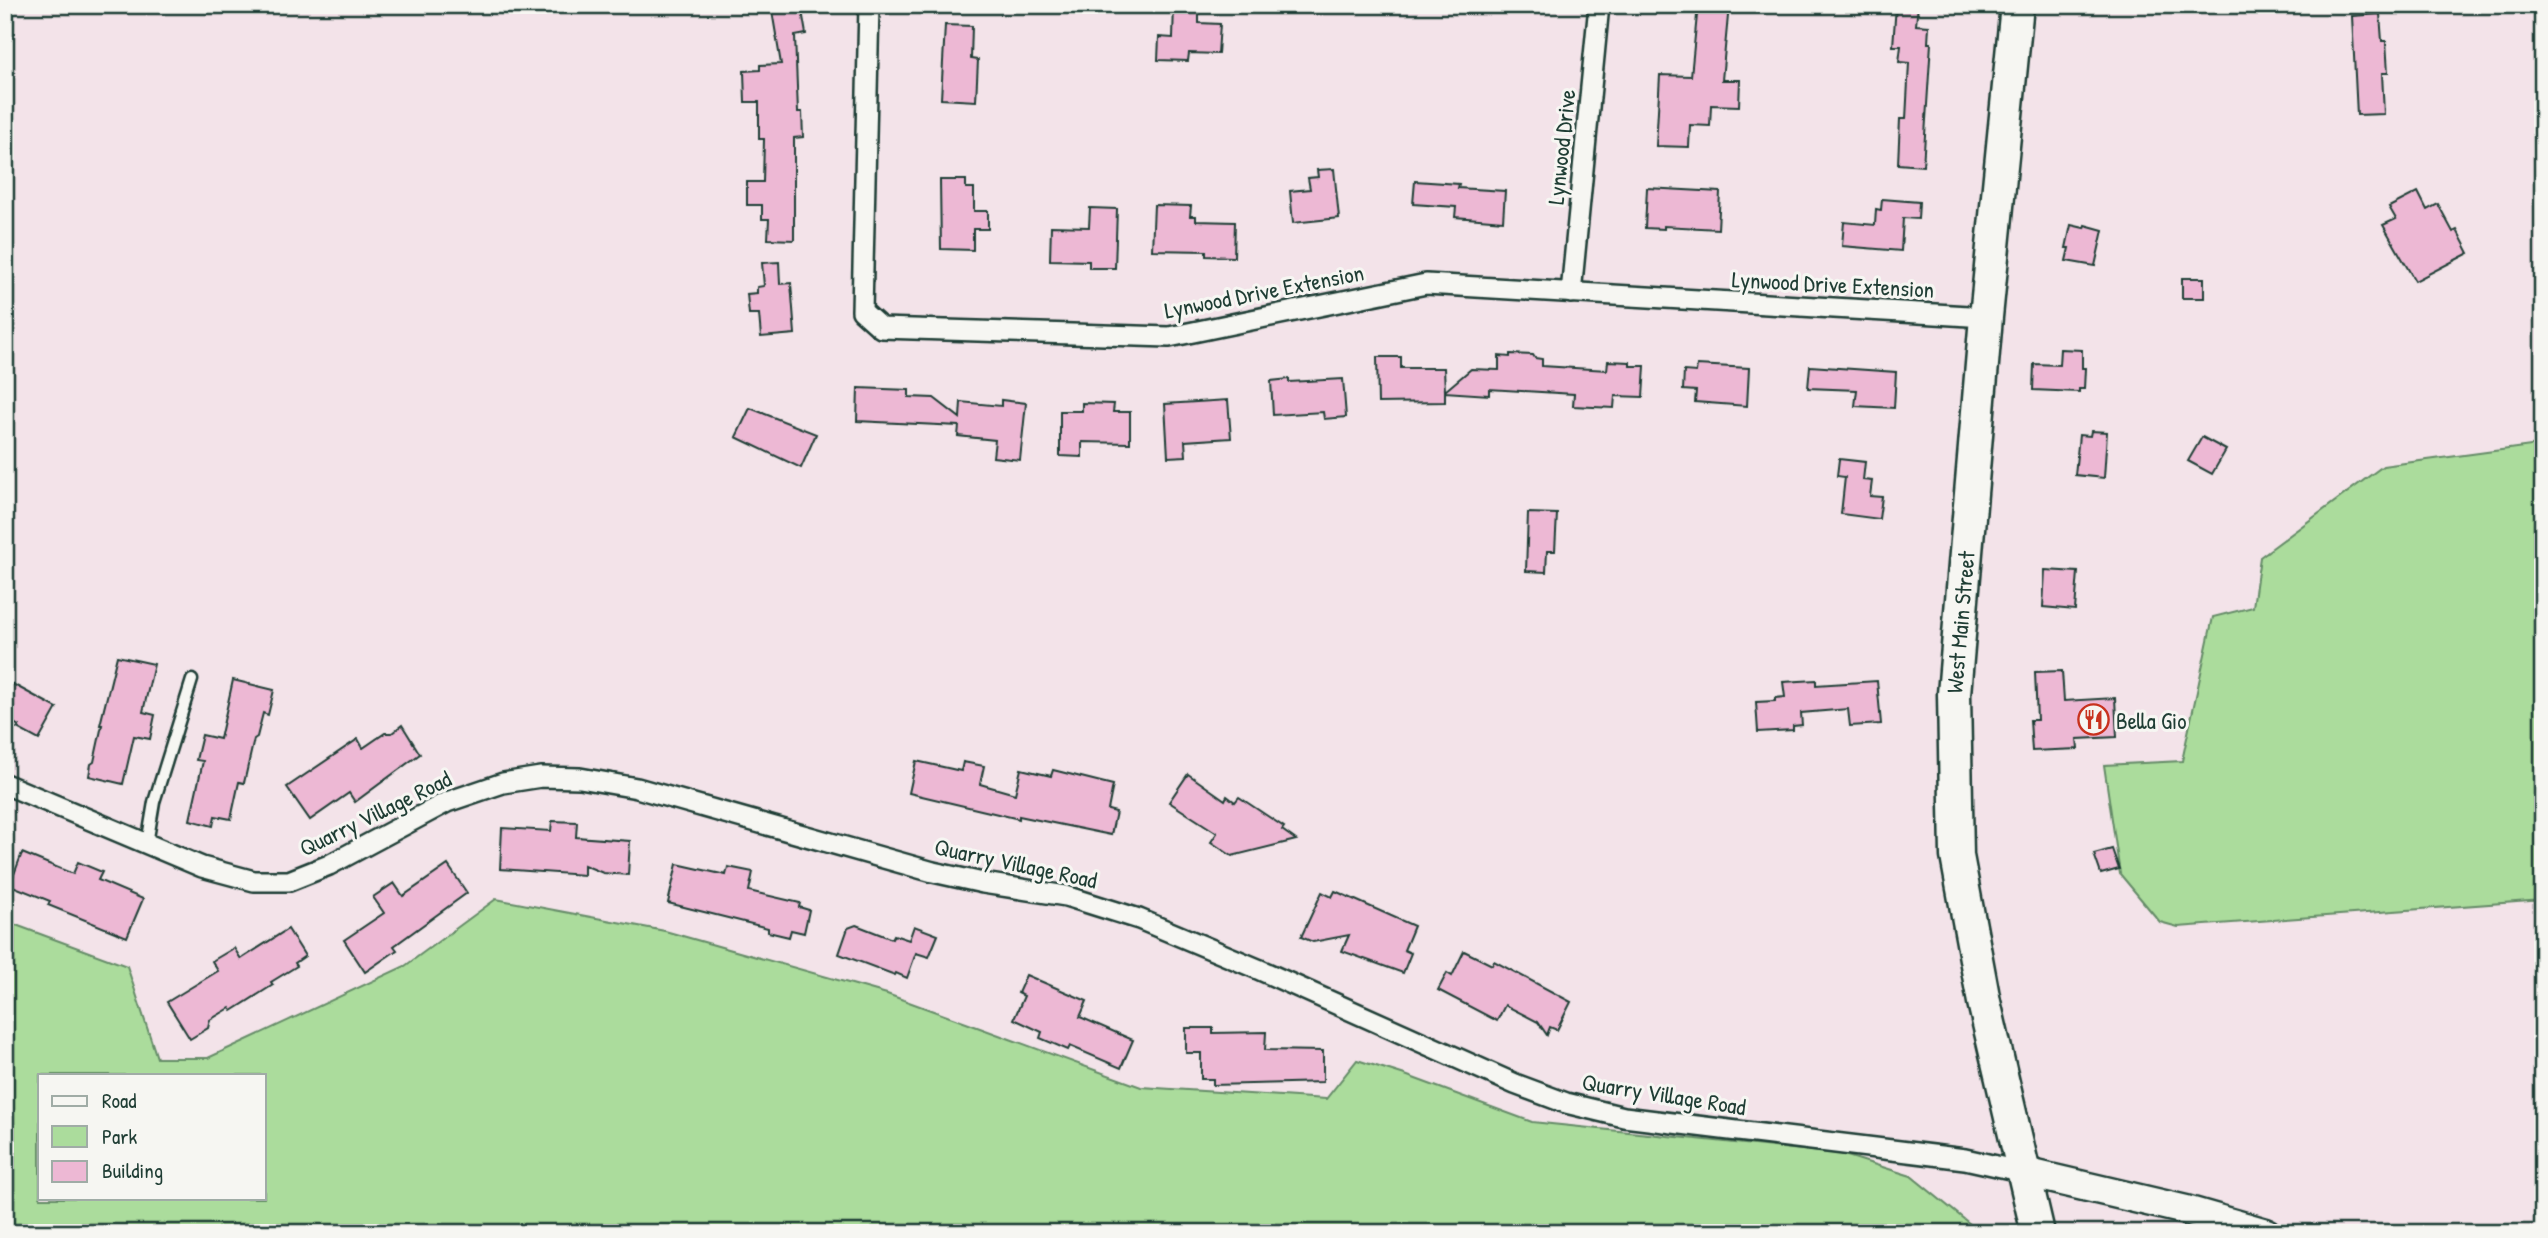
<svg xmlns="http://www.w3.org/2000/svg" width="2548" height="1238" font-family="'Patrick Hand',sans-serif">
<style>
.green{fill:#abdc9c;stroke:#658c68;stroke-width:2;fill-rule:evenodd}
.building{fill:#edb8d4;stroke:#1f3d34;stroke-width:2}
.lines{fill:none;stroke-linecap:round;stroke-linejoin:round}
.lane-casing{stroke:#1f3d34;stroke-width:15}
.street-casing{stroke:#1f3d34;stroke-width:24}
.secondary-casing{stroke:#1f3d34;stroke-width:33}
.primary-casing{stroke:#1f3d34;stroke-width:37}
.lane{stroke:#f6f6f2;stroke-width:10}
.street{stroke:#f6f6f2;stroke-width:19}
.secondary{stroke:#f6f6f2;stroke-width:28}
.primary{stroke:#f6f6f2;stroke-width:32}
.labels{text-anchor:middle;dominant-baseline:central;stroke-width:6;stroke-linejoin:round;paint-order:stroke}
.street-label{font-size:23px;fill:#1f3d34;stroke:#f6f6f2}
.poi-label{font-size:23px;fill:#1f3d34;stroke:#f6f6f2;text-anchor:start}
</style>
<rect width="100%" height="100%" fill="#f3e3e9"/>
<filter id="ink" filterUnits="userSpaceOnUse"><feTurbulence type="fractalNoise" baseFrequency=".0143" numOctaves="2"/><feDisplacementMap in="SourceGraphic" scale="14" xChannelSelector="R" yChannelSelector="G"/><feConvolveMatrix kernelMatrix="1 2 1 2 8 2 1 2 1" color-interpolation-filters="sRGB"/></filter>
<g filter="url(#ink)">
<g class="green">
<polygon points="2538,445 2543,449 2543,900 2178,927 2160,922 2120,874 2104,765 2182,761 2213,617 2253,607 2260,557 2383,466"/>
<path d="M496,899l169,32 222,63 254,93 185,12 31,-39 48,15 127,47 309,32 70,22 70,57h-1976v-312l122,45 30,92h51l197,-92zM40,1075h224v123h-224z"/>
</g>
<g class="building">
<polygon points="771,5 801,5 806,34 795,36 798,112 802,112 803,137 794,138 794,240 768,239 769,219 762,219 762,205 747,205 747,182 763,182 764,139 759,139 759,102 745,102 744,71 760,70 760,65 781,64"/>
<polygon points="1174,5 1199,5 1199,23 1220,24 1218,54 1189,53 1188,61 1158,60 1159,37 1173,38"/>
<polygon points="1698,5 1729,5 1722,80 1740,80 1739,106 1711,105 1710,126 1690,125 1689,147 1656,146 1660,75 1691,76"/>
<polygon points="1896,5 1918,5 1916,25 1929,26 1928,43 1931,43 1923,166 1898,164 1900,119 1906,119 1909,63 1899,62 1901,46 1893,46"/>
<polygon points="2380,14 2382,41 2386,41 2388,73 2382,73 2384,114 2357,115 2352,16"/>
<polygon points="945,25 972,26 971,59 978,60 976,101 941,99"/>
<polygon points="1334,169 1339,218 1293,223 1290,191 1310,189 1308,178 1318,177 1317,170"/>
<polygon points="940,180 966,180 966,188 974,188 974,211 988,211 988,229 973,229 973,250 941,249"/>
<polygon points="1415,181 1459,184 1458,188 1505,191 1503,221 1455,217 1456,207 1413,204"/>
<polygon points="1647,188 1720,192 1718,229 1664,226 1664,229 1645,228"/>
<polygon points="2418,192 2427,210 2438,204 2453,232 2457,230 2469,253 2415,281 2383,225 2396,219 2389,207"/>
<polygon points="1882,199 1919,202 1918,219 1903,218 1901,251 1842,246 1844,222 1875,225 1876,209 1881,210"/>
<polygon points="1154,205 1191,206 1190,216 1196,216 1196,221 1235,222 1234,257 1206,256 1206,251 1152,250"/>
<polygon points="1090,208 1117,209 1115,268 1089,268 1089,261 1050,260 1051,226 1089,227"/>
<polygon points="2071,225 2084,228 2085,225 2103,230 2095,266 2066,261 2069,248 2066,248"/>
<polygon points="779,262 780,284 791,283 795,334 761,337 759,314 749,314 747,294 757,293 757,287 764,286 762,263"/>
<rect x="2182" y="278" width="22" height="20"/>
<polygon points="2060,349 2082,350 2082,368 2085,368 2084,389 2079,389 2079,392 2033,390 2034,364 2059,365"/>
<polygon points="1510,354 1533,355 1535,358 1542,359 1542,366 1607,370 1608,361 1630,362 1630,366 1645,366 1643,397 1615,396 1614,408 1573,406 1574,394 1489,389 1489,395 1445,392 1445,402 1378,403 1377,357 1401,357 1401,368 1444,368 1445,391 1471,369 1499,370 1499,356 1510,357"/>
<polygon points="1697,365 1749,368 1747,406 1695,402 1696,391 1683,390 1684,371 1696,372"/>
<polygon points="1810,366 1896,372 1894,408 1855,406 1857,390 1808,388"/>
<polygon points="1289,379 1289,382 1343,379 1346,417 1324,419 1323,412 1273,415 1271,381"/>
<polygon points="858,388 909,390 909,397 934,398 960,418 961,402 1001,406 1001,400 1026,403 1020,460 993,457 995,440 958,436 959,426 857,421"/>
<polygon points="1228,400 1231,438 1185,441 1186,456 1168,457 1165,404"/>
<polygon points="1082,403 1114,404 1113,412 1130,412 1130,443 1082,442 1082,457 1060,456 1060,411 1082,411"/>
<polygon points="750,408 816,434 801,468 736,437"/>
<polygon points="2091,431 2107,432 2104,478 2075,475 2079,435 2090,436"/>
<polygon points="2202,437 2226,450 2212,474 2188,461"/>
<polygon points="1839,459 1865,462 1863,480 1872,481 1870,496 1882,497 1879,519 1841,514 1845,477 1837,476"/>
<polygon points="1528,513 1557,514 1555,551 1547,551 1546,572 1526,571"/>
<polygon points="2045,570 2078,572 2075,610 2043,607"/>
<polygon points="117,656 154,664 143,712 155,715 150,739 134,736 123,784 89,776 91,764 94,762 102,725 100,725"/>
<polygon points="2062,671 2064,701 2115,698 2117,737 2077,739 2078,749 2032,751 2030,720 2037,720 2035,672"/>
<polygon points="5,680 57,708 39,740 17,728 19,726 5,718"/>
<polygon points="233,680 274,690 268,715 263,713 257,737 254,739 244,783 239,782 231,819 215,816 213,826 190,820 203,761 196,760 202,735 220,739"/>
<polygon points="1816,680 1816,685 1877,681 1881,724 1850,726 1848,709 1801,713 1802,725 1793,726 1793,730 1758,732 1756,702 1775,701 1775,698 1785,697 1783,682"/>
<polygon points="402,725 420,754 355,802 349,793 310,820 287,787 358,739 363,748 385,733 392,733"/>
<polygon points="916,761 961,771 963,762 984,766 980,784 1015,794 1021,769 1051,776 1053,770 1113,785 1108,810 1116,812 1111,835 1019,816 1019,819 909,793"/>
<polygon points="1188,774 1225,800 1227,796 1235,802 1239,797 1284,827 1282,830 1296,840 1232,856 1211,842 1217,833 1169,802"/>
<polygon points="552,821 577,822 576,837 630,841 628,875 603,873 584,865 584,875 500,869 502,828 551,831"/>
<polygon points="2112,849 2119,869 2101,874 2094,854"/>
<polygon points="22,853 73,874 78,862 102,872 98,880 143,899 127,937 48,905 50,901 10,885"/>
<polygon points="677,864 726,875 728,867 753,872 749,891 800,903 799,907 809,910 804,933 791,930 789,937 768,932 768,928 668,903"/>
<polygon points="448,865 467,893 394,946 397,950 365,972 344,940 384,913 373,897 394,883 403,896"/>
<polygon points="1335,891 1414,926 1404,950 1411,953 1403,973 1342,951 1349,935 1313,942 1301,937 1322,892 1332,897"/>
<polygon points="856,925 892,939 894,935 909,940 914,926 938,935 929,957 916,953 907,978 896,973 895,975 839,954 848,928"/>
<polygon points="288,929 305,956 295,963 297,966 271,982 273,985 232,1011 230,1008 210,1020 208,1028 190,1039 167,1002 218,971 212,961 234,948 241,959"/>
<polygon points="1464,951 1492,965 1494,961 1571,1002 1557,1030 1550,1027 1547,1035 1538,1022 1505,1005 1497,1021 1438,990 1447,973 1452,976"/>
<polygon points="1026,975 1087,1001 1080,1017 1133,1040 1121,1068 1070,1046 1068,1050 1040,1038 1042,1032 1014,1019 1024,996 1018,993"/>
<polygon points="1186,1028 1213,1028 1213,1033 1266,1032 1265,1050 1323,1051 1323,1082 1213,1085 1213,1079 1201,1079 1201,1053 1186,1053"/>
</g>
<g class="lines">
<defs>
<polyline id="lane" points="147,844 154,802 192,680"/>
<g id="street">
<polyline points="869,5 862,311 881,328 1169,337 1426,284 1986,317"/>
<polyline points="1571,293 1599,5"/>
<polyline points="5,784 202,867 254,881 289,881 329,865 447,802 503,783 541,777 580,778 637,788 933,872 983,883 1066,896 1139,919 1258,969 1515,1084 1566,1103 1624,1117 1965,1159 2024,1172"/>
</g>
<polyline id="secondary" points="2024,1172 2186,1210 2266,1233"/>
<polyline id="primary" points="2017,5 1986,317 1954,694 1957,856 1984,1002 2038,1233"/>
</defs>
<use href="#lane" class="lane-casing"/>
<use href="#street" class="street-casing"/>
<use href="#secondary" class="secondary-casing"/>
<use href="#primary" class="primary-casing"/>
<use href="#lane" class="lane"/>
<use href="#street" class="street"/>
<use href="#secondary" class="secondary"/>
<use href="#primary" class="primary"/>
</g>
</g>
<defs>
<symbol id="restaurant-ring" viewBox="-11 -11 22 22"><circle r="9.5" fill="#f6f6f2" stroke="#c8321e" stroke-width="1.5"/><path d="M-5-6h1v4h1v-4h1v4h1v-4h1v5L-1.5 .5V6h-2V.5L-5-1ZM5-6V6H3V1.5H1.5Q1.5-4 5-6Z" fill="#c8321e"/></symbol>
</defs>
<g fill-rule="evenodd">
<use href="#restaurant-ring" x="2076" y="702" width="35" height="35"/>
</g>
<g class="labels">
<g class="street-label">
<text transform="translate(1561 147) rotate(-84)">Lynwood Drive</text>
<text transform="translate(1833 284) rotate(3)">Lynwood Drive Extension</text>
<text transform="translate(1264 291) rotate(-11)">Lynwood Drive Extension</text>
<text transform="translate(1960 622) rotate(-85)">West Main Street</text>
<text transform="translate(375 813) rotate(-26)">Quarry Village Road</text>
<text transform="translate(1016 863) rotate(12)">Quarry Village Road</text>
<text transform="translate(1664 1094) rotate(9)">Quarry Village Road</text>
</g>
<g class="poi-label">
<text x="2116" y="720">Bella Gio</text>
</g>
</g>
<rect width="2548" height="1238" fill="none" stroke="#f6f6f2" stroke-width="28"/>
<rect x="14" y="14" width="2520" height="1210" fill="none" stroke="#1f3d34" stroke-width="2.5" filter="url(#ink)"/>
<rect x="38" y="1074" width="228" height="126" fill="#f6f6f2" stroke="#a0aca6" stroke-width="2"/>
<rect x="52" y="1096" width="35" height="10" fill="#f6f6f2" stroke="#a0aca6" stroke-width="2"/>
<text x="102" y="1108" font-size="21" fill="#1f3d34">Road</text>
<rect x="52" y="1126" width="35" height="21" fill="#abdc9c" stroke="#a0aca6" stroke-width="2"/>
<text x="102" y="1144" font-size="21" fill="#1f3d34">Park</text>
<rect x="52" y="1161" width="35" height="21" fill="#edb8d4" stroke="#a0aca6" stroke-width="2"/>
<text x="102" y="1178" font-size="21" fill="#1f3d34">Building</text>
</svg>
